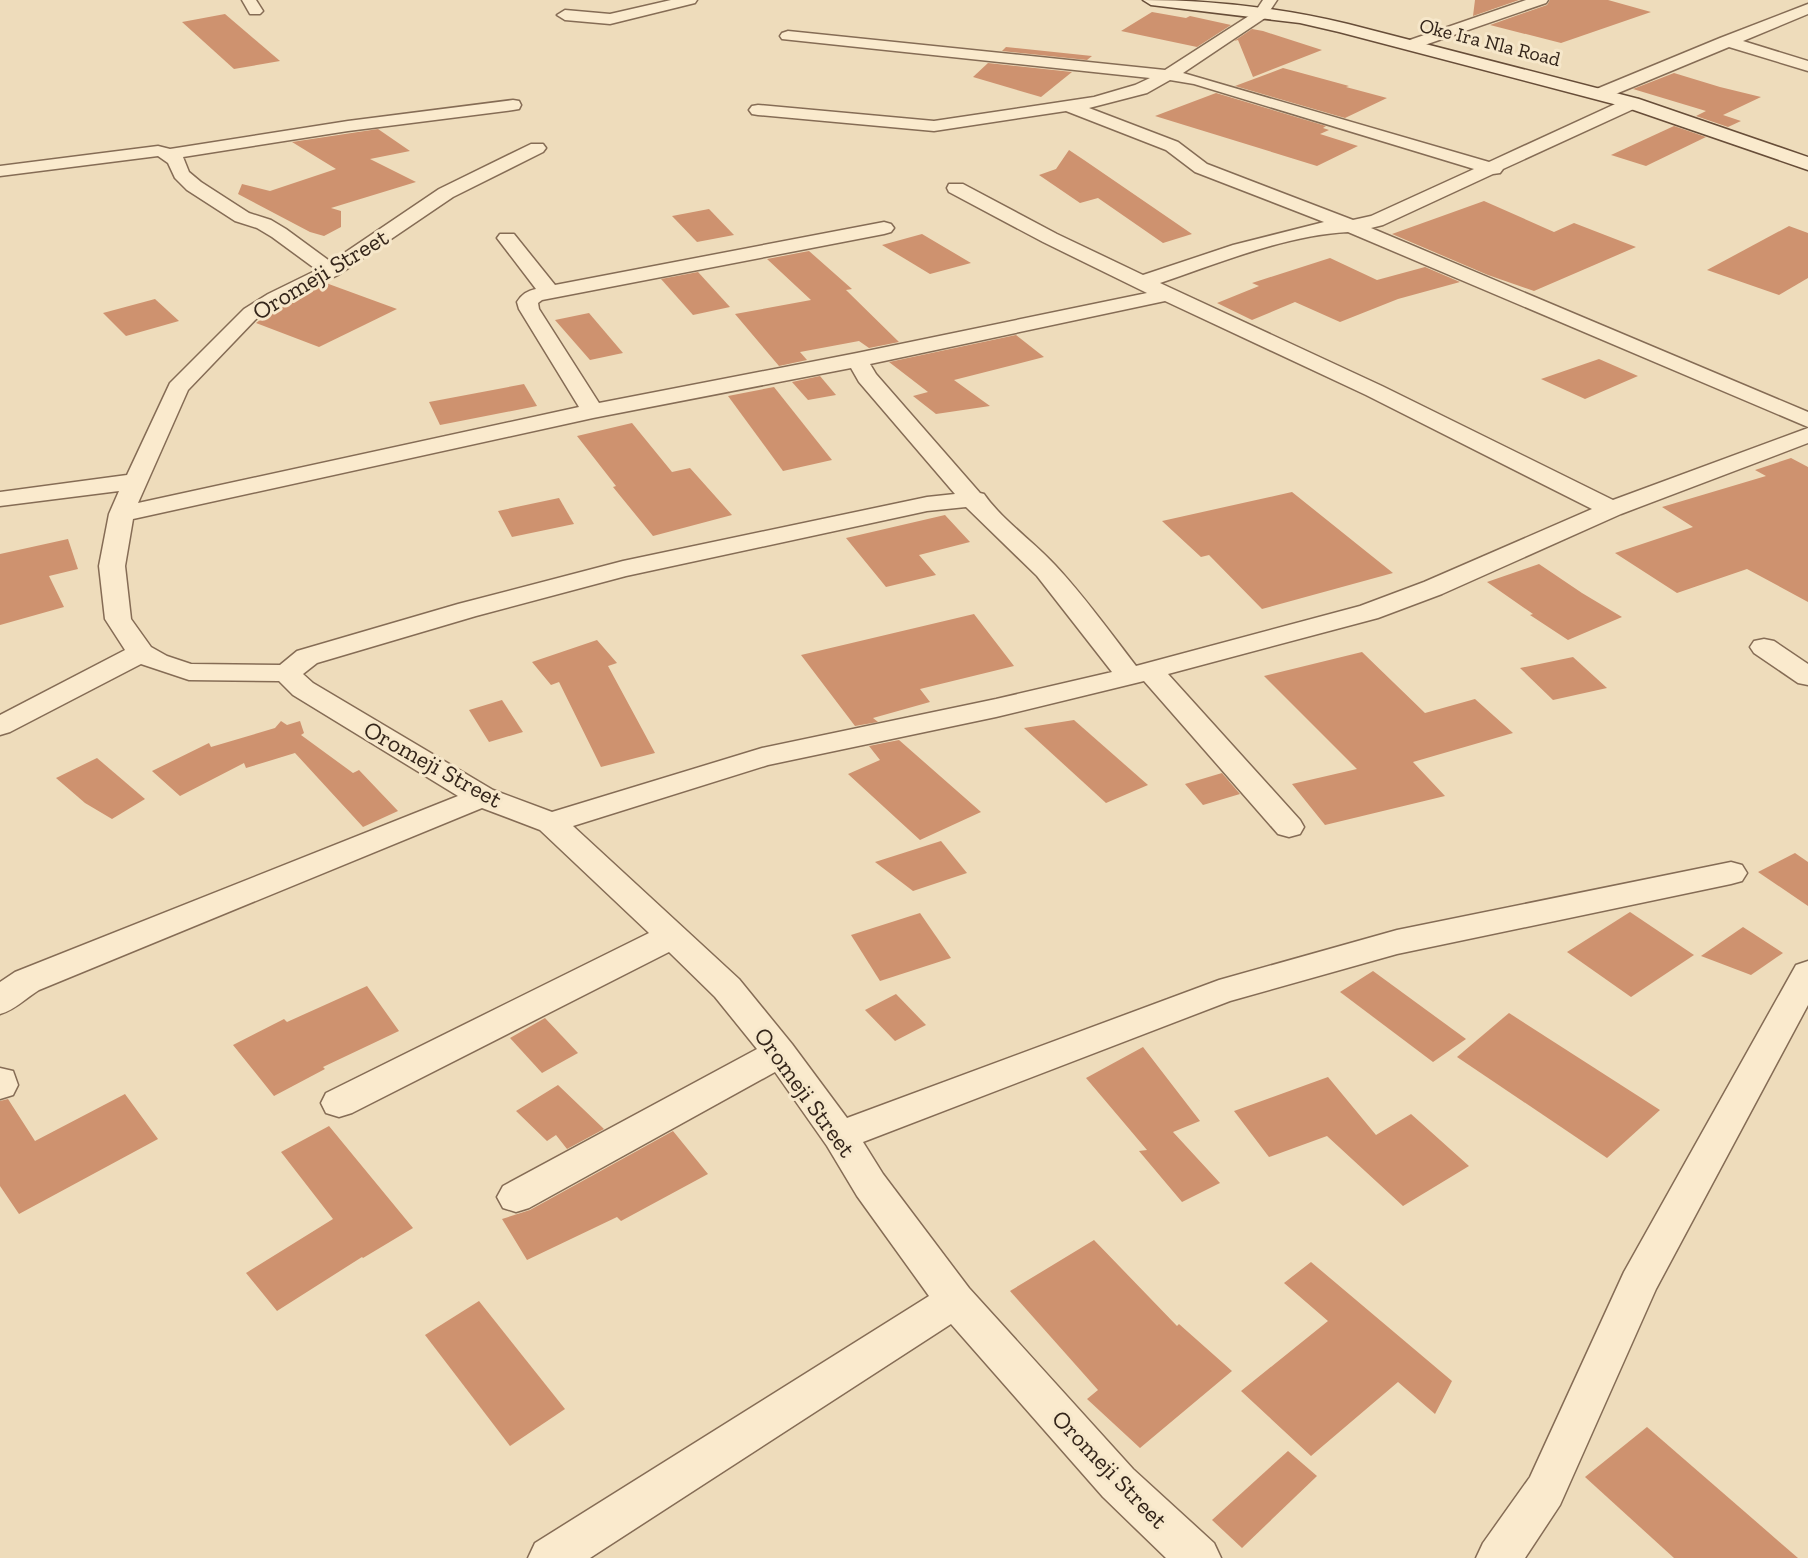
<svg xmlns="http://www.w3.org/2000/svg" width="1808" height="1558" font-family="'Zilla Slab',serif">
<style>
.building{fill:#ce926f}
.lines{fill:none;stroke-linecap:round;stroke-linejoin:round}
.street-casing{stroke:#856c55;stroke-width:3}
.secondary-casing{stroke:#674d38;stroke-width:3}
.street{fill:#faeacd;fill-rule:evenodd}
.secondary{fill:#faeacd;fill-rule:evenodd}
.labels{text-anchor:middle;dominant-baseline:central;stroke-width:6;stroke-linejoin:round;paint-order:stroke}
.far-street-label{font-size:20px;fill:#34251a;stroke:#f6e7ca}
.street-label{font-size:24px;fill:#34251a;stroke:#f6e7ca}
</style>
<rect width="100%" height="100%" fill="#eedcbb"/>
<g class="building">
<polygon points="1475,0 1519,0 1473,16"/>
<polygon points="1550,0 1608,0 1651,12 1561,43 1490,25 1547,5"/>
<polygon points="1152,12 1186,18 1190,16 1231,25 1197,47 1121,31"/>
<polygon points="225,14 280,61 234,69 182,22"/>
<polygon points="1252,29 1263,31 1322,50 1253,77 1238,40 1234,41"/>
<polygon points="1006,47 1092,56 1087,60 1002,51"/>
<polygon points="988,63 1072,72 1041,97 973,77"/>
<polygon points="1283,68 1349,86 1346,87 1387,98 1345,118 1235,86"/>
<polygon points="1674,73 1720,87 1761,97 1723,115 1741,121 1728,127 1696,116 1706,111 1633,89"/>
<polygon points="1216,93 1326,126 1323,128 1329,130 1320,134 1358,146 1317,166 1155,116"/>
<polygon points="1674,126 1706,137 1646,166 1611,155"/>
<polygon points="378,129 410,151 370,159 416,182 331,208 341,211 341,227 324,236 310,232 238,194 242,184 270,191 336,169 292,142"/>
<polygon points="1069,150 1084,160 1192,234 1163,243 1098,198 1080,203 1039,175 1056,169"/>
<polygon points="1484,201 1554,232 1574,223 1636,247 1534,291 1488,275 1392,234"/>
<polygon points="709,209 734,235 697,242 672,216"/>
<polygon points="1789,226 1808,233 1808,278 1779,295 1707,270"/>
<polygon points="922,234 971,263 930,274 882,245"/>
<polygon points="809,251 852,289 846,290 899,342 869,348 859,341 800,352 807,360 779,366 735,314 811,300 767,259"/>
<polygon points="1330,258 1377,280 1425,267 1460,282 1398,299 1340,322 1295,302 1252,320 1217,303 1259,286 1252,283"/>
<polygon points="698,272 730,307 693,315 661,279"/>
<polygon points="326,283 397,309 319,347 256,323 284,303"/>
<polygon points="155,299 179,321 126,336 103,313"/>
<polygon points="589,313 623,353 590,360 555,320"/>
<polygon points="1016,335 1044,357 954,380 990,406 936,414 913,396 928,392 889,362"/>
<polygon points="1599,359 1638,376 1585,399 1541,379"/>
<polygon points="820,376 836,395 808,400 792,382"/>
<polygon points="524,384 537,406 440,425 429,402"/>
<polygon points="774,387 832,460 783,471 728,396"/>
<polygon points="632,423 672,472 690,468 732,515 653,536 613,487 616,486 577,436"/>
<polygon points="1791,458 1808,467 1808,602 1747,569 1677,593 1615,553 1693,527 1662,507 1766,476 1755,470"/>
<polygon points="1292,492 1393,573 1262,609 1209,555 1201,557 1162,521"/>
<polygon points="559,498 574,524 512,537 498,511"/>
<polygon points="945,515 970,542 919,555 936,575 886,587 846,538"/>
<polygon points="68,539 78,569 49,576 64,607 0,625 0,554"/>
<polygon points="1539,564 1582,593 1622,617 1568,640 1530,615 1533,614 1487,582"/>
<polygon points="974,614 1014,666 920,689 930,702 873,718 878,722 855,726 801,655"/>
<polygon points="597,640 617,663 608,666 655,753 601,767 559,682 551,685 532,662"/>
<polygon points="1362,652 1425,713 1475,699 1513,733 1413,762 1445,796 1325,825 1292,784 1357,769 1264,676"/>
<polygon points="1573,657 1607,688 1553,700 1520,668"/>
<polygon points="502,700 523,732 489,742 469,710"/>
<polygon points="1074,720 1148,785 1106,803 1024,728"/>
<polygon points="281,721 287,725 300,721 304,733 301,735 353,773 359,770 398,811 363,827 295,753 246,768 244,763 180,796 152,771 209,743 211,747 275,728"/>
<polygon points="899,740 981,812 920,840 848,774 880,760 869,746"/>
<polygon points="97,758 145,799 112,819 85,803 56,778"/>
<polygon points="1222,773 1240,794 1203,805 1185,784"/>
<polygon points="941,841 967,873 913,891 875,862"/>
<polygon points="1795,853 1808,862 1808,906 1758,872"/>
<polygon points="1630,912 1694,955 1631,997 1567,952"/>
<polygon points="920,913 951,958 880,981 851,935"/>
<polygon points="1743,927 1783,953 1751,975 1701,956"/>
<polygon points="1373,971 1466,1039 1433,1062 1340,992"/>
<polygon points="367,986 399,1031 323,1067 325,1069 274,1096 233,1045 284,1019 287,1022"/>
<polygon points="896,994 926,1025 895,1041 865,1010"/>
<polygon points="1509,1013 1660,1110 1607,1158 1457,1057"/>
<polygon points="545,1018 578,1053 542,1073 510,1038"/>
<polygon points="1143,1047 1200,1121 1173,1132 1220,1183 1182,1202 1139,1151 1147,1150 1086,1078"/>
<polygon points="1328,1077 1376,1135 1411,1114 1469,1166 1403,1206 1327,1136 1269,1157 1234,1111"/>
<polygon points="558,1085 604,1129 567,1149 556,1135 547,1141 516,1111"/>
<polygon points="125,1094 158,1139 19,1214 0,1186 0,1101 8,1099 35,1141"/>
<polygon points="329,1126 413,1228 363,1258 362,1257 277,1311 246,1273 333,1219 281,1152"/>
<polygon points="673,1131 708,1174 621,1221 617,1217 527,1260 502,1219 530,1210"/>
<polygon points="1094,1240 1177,1326 1179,1324 1232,1371 1140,1448 1087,1399 1098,1390 1010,1291"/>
<polygon points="1311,1262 1452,1381 1435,1414 1398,1382 1311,1456 1241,1391 1328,1321 1284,1283"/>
<polygon points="479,1301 565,1409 510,1446 425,1335"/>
<polygon points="1647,1427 1798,1558 1674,1558 1585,1477"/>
<polygon points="1288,1451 1317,1476 1242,1548 1212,1520"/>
</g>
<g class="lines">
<defs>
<g id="street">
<polygon points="242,0 256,0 263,11 260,14 250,14"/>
<polygon points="671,0 697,0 695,3 610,24 565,20 557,15 565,10 610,14"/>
<path d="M1263,0h14l-12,18 -82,55 306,89 137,-63h12l2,4 -2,4 -135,62 -3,4 -7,1 -110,51 -12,3 437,184v15l-460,-195c-62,3 -129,31 -188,51l222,103 231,114 195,-72v15l-187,71 -179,80 -64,24 -210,56 132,146 4,7 -4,7 -11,3 -11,-3 -134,-153 -148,36 -228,48 -195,61 166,153 53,65 55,74 372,-138 178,-50 334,-68 11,3 5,8 -5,8 -11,3 -334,70 -167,47 -367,141 20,32 86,114 164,181 81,74 7,15h-55l-63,-61 -152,-173 -361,234h-62l7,-15 394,-247 -72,-100 -30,-50 -52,-74 -246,136 -13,4 -13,-4 -6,-11 6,-11 254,-137 -42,-52 -46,-45 -317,161 -13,4 -13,-4 -5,-10 5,-10 323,-160 -109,-103 -58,-22 -443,182c-13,8 -24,20 -39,24v-32l15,-10 443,-176 -165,-101 -14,-14 -90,-1 -48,-16 -131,68 -10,3v-20l125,-65 -20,-31 -6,-53 10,-52 10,-23 -119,15v-14l127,-17 43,-92 74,-74 24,-15 49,-24 -45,-33 -15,-9 -22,-7 -48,-31 -12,-12 -7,-15 -10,-7 -158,20v-10l158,-20 12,3 178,-28 165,-21 6,1 2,4 -2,4 -6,1 -165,21 -165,26 6,15 12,10 48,31 22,7 15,9 45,33 108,-73 92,-45h12l3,4 -3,4 -90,45 -115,78 -56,27 -24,15 -70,73 -50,113 441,-96 -60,-98 -2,-7c5,-8 10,-11 19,-13l-39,-51 3,-4h14l41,51 329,-63 7,2 3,4 -3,4 -7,2 -342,66 -4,3 1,6 60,94 258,-50 290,-60 -104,-51 -94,-50 -2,-4 2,-4h14l94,50 86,41 90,-30 91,-23 -129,-50 -29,-22 -100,-39 -132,20 -176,-16 -6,-1 -3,-4 3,-4 6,-1 176,16 160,-24 41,-12 15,-7 -368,-39 -2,-3 2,-3 6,-2 377,39 90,-58zM1170,80l24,4 280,85 -103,47 -18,4 -146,-56 -29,-22 -89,-34 58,-15zM1165,301l201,94 226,114 -168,73 -64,24 -224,60c-26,-34 -52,-70 -81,-101 -23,-25 -53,-45 -71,-71l-4,-1 -104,-119 -6,-10zM851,368l8,14 96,112 -28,3 -304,64 -165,43 -161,47 -17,14 -89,-1 -24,-8 -16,-9 -20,-28 -6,-53 8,-47 460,-101zM966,507l71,69 75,96 -116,27 -234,49 -210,64 -59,-22 -180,-107 -10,-9 14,-11 159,-47 150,-40 301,-65z"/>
<polygon points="1526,0 1548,0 1546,3 1416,48 1410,50 1402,45 1404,42"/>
<polygon points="1808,4 1808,14 1743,41 1808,61 1808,71 1729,47 1606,98 1594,98 1592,94 1594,90 1720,38"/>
<polygon points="1764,639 1774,641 1808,664 1808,685 1798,683 1754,653 1750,647 1754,641"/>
<polygon points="1808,961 1808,1005 1656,1289 1560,1505 1525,1558 1476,1558 1483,1543 1530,1477 1624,1272 1796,965"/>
<polygon points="0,1068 13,1071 18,1085 13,1095 0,1099"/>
</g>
<path id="secondary" d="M1143,0c69,0 138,8 205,24l291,75 169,58v13l-183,-63 -286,-75 -39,-9 -149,-18z"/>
</defs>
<use href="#street" class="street-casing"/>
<use href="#secondary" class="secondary-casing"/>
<use href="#street" class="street"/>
<use href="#secondary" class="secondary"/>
</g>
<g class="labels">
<g class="far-street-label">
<text transform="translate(1490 42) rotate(14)">Oke Ira Nla Road</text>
</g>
<g class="street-label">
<text transform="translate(320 274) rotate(-31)">Oromeji Street</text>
<text transform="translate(433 764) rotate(29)">Oromeji Street</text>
<text transform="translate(805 1092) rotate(54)">Oromeji Street</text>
<text transform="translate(1110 1469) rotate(46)">Oromeji Street</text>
</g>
</g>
</svg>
